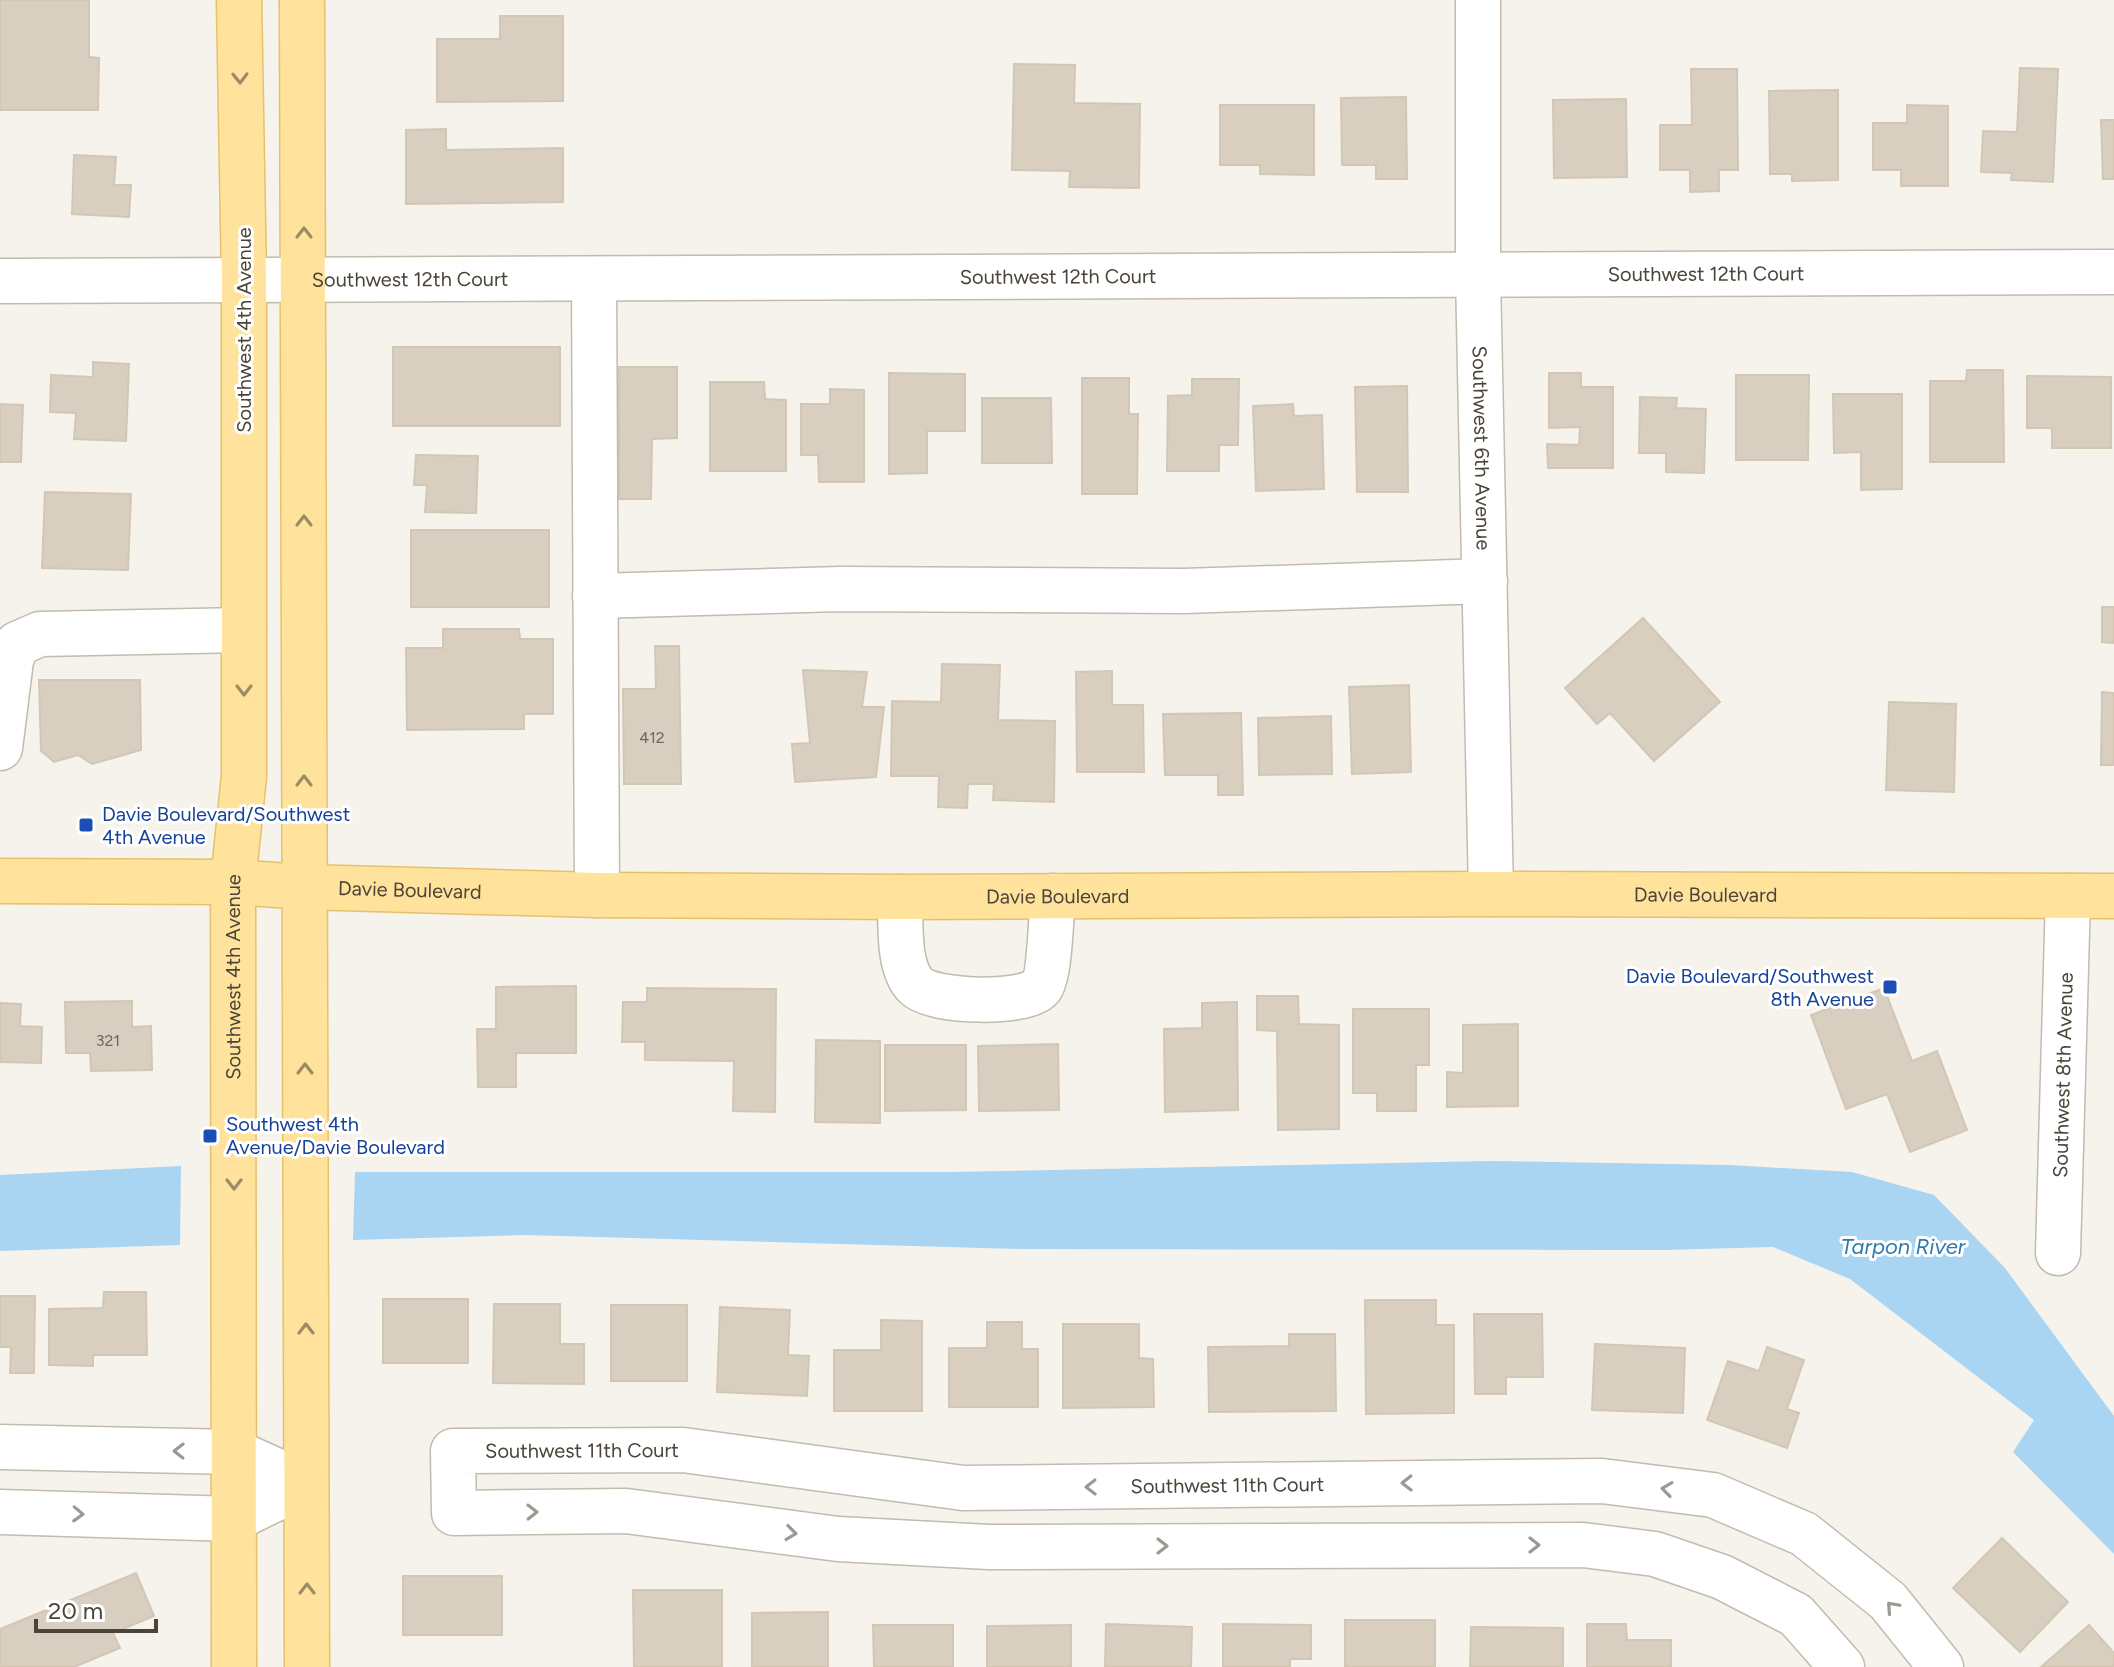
<svg xmlns="http://www.w3.org/2000/svg" width="2114" height="1667" font-family="Figtree,sans-serif">
<style>
.water{fill:#a9d4f2}
.building{fill:#d8cfc1;stroke:#d3c7b4;stroke-width:2}
.lines{fill:none;stroke-linecap:round;stroke-linejoin:round}
.minor-casing{stroke:#c2bbae;stroke-width:47}
.major-casing{stroke:#e6c16a;stroke-width:47}
.minor{stroke:#fff;stroke-width:44}
.major{stroke:#ffe39c;stroke-width:44}
.oneway{stroke:#9c8c66}
.oneway2{stroke:#9c9892}
.transit-dot{fill:#1a4fb4;stroke:#fff;stroke-width:3}
.labels{text-anchor:middle;dominant-baseline:central;stroke-width:6;stroke-linejoin:round;paint-order:stroke}
.number-label{font-size:16px;fill:#6e675b}
.street-label{font-size:20px;fill:#4b4439;stroke:#fff}
.transit-label{font-size:20px;fill:#164399;stroke:#fff;text-anchor:start}
.water-label{font-size:22px;font-style:italic;fill:#2e7ab2;stroke:#fff}
</style>
<rect width="100%" height="100%" fill="#f6f3ec"/>
<g class="water">
<polygon points="1490,1161 1728,1165 1852,1172 1934,1195 2005,1268 2114,1416 2114,1554 2013,1452 2034,1420 1850,1279 1773,1247 1664,1250 1022,1249 526,1235 353,1240 355,1172 951,1172"/>
<polygon points="181,1166 180,1245 0,1251 0,1175"/>
</g>
<g class="building">
<polygon points="0,0 89,0 89,57 99,58 98,110 0,110"/>
<polygon points="500,16 563,16 563,101 437,102 437,39 500,39"/>
<polygon points="1014,64 1075,65 1074,103 1140,104 1139,188 1069,187 1070,171 1012,170"/>
<polygon points="2020,68 2058,69 2053,182 2011,180 2012,173 1981,172 1983,131 2017,132"/>
<polygon points="1691,69 1737,69 1738,170 1719,170 1719,191 1690,192 1690,170 1660,170 1660,125 1692,125"/>
<polygon points="1838,90 1838,180 1792,181 1792,174 1770,174 1769,91"/>
<polygon points="1406,97 1407,179 1376,179 1376,165 1342,165 1341,98"/>
<polygon points="1626,99 1627,177 1554,178 1553,100"/>
<polygon points="1220,105 1314,105 1314,175 1260,174 1260,165 1220,165"/>
<polygon points="1907,105 1948,106 1948,186 1901,186 1901,170 1873,170 1873,123 1907,123"/>
<polygon points="2101,120 2114,120 2114,179 2103,179"/>
<polygon points="446,129 446,150 563,148 563,202 406,204 406,130"/>
<polygon points="74,155 116,157 114,185 131,185 129,217 72,214"/>
<rect x="393" y="347" width="167" height="79"/>
<polygon points="93,362 129,364 126,441 74,439 76,413 50,412 51,375 93,377"/>
<polygon points="619,367 677,367 677,438 652,439 651,499 619,499"/>
<polygon points="1967,370 2003,370 2004,462 1930,462 1930,381 1966,381"/>
<polygon points="889,373 965,374 965,431 927,431 927,473 889,474"/>
<polygon points="1549,373 1581,373 1581,387 1613,387 1613,468 1548,468 1547,444 1579,445 1580,427 1549,428"/>
<polygon points="1736,375 1809,375 1808,460 1736,460"/>
<polygon points="2027,376 2111,377 2111,448 2052,448 2052,428 2027,428"/>
<polygon points="1082,378 1129,378 1129,414 1138,414 1137,494 1082,494"/>
<polygon points="1192,379 1239,379 1238,445 1219,445 1219,471 1167,471 1168,396 1192,395"/>
<polygon points="710,382 764,382 765,399 786,400 786,471 710,471"/>
<polygon points="1407,386 1408,492 1357,492 1355,387"/>
<polygon points="830,389 864,390 864,482 819,482 818,455 801,455 801,404 830,404"/>
<polygon points="1833,394 1902,394 1902,489 1861,490 1861,452 1834,453"/>
<polygon points="1640,397 1677,398 1676,408 1706,409 1704,473 1666,472 1666,453 1639,453"/>
<polygon points="982,398 1051,398 1052,463 982,463"/>
<polygon points="0,404 23,405 21,462 0,462"/>
<polygon points="1293,404 1294,416 1322,415 1324,489 1256,491 1253,406"/>
<polygon points="416,455 478,456 476,513 425,512 427,485 414,485"/>
<polygon points="45,492 131,494 128,570 42,568"/>
<rect x="411" y="530" width="138" height="77"/>
<polygon points="2102,607 2114,607 2114,643 2102,642"/>
<polygon points="1643,618 1720,702 1654,761 1610,713 1597,724 1565,688"/>
<polygon points="443,629 519,629 520,639 553,639 553,714 524,714 524,729 407,730 406,648 443,648"/>
<polygon points="655,646 679,646 681,784 624,784 623,689 656,689"/>
<polygon points="942,664 1000,665 998,720 1055,721 1054,802 993,800 994,784 968,784 967,808 938,807 939,776 891,776 892,701 941,702"/>
<polygon points="803,670 867,672 862,707 884,707 876,777 795,782 792,744 810,743"/>
<polygon points="1112,671 1112,705 1143,705 1144,772 1077,772 1076,672"/>
<polygon points="39,680 140,680 141,750 92,764 78,755 54,762 41,751"/>
<polygon points="1409,685 1411,772 1352,774 1349,687"/>
<polygon points="2102,692 2114,693 2114,765 2101,765"/>
<polygon points="1889,702 1956,704 1954,792 1886,790"/>
<polygon points="1241,713 1243,795 1218,795 1218,775 1165,775 1163,714"/>
<polygon points="1331,716 1332,774 1259,775 1258,718"/>
<polygon points="576,986 576,1053 516,1053 516,1087 478,1087 477,1029 496,1029 496,987"/>
<polygon points="647,988 776,989 775,1112 733,1111 734,1061 645,1060 645,1042 622,1042 623,1002 647,1002"/>
<polygon points="1884,988 1912,1061 1937,1051 1967,1130 1910,1152 1887,1094 1846,1109 1811,1015"/>
<polygon points="1257,996 1298,996 1299,1024 1339,1025 1339,1129 1278,1130 1277,1031 1257,1030"/>
<polygon points="132,1001 132,1027 151,1026 152,1070 91,1071 90,1053 66,1053 65,1002"/>
<polygon points="1237,1002 1238,1110 1165,1112 1164,1029 1202,1028 1202,1003"/>
<polygon points="0,1003 21,1004 20,1026 42,1027 41,1063 0,1062"/>
<polygon points="1353,1009 1429,1009 1429,1065 1416,1065 1416,1111 1377,1111 1377,1093 1353,1093"/>
<polygon points="1518,1024 1518,1106 1447,1107 1447,1072 1463,1073 1463,1025"/>
<polygon points="816,1040 880,1041 880,1123 815,1122"/>
<polygon points="1058,1044 1059,1110 979,1111 978,1046"/>
<polygon points="885,1045 966,1045 966,1110 885,1111"/>
<polygon points="104,1292 146,1292 147,1355 93,1355 93,1366 49,1365 49,1309 103,1308"/>
<polygon points="0,1296 35,1296 34,1373 10,1373 11,1347 0,1347"/>
<rect x="383" y="1299" width="85" height="64"/>
<polygon points="1365,1300 1436,1300 1436,1325 1454,1325 1454,1413 1366,1414"/>
<polygon points="494,1304 560,1304 560,1344 584,1344 584,1384 493,1383"/>
<rect x="611" y="1305" width="76" height="76"/>
<polygon points="720,1307 790,1310 788,1355 809,1356 807,1396 717,1392"/>
<polygon points="1474,1314 1542,1314 1543,1377 1506,1377 1506,1394 1475,1394"/>
<polygon points="881,1320 922,1321 922,1411 834,1411 834,1350 881,1350"/>
<polygon points="987,1322 1022,1322 1022,1349 1038,1349 1038,1407 949,1407 949,1348 987,1348"/>
<polygon points="1063,1324 1139,1324 1139,1358 1153,1359 1154,1407 1063,1408"/>
<polygon points="1289,1334 1335,1334 1336,1411 1209,1412 1208,1347 1289,1346"/>
<polygon points="1595,1344 1685,1348 1683,1413 1592,1410"/>
<polygon points="1767,1347 1804,1360 1787,1409 1799,1413 1787,1448 1707,1420 1728,1361 1759,1371"/>
<polygon points="2002,1538 2068,1602 2020,1652 1953,1588"/>
<polygon points="136,1573 154,1616 113,1633 120,1648 74,1667 0,1667 0,1629"/>
<rect x="403" y="1576" width="99" height="59"/>
<polygon points="633,1590 722,1590 722,1667 634,1667"/>
<polygon points="828,1612 828,1667 752,1667 752,1613"/>
<rect x="1345" y="1620" width="90" height="47"/>
<polygon points="1106,1624 1192,1627 1191,1667 1105,1667"/>
<polygon points="1223,1624 1311,1625 1311,1659 1290,1659 1290,1667 1223,1667"/>
<polygon points="1587,1624 1626,1624 1627,1640 1671,1640 1671,1667 1587,1667"/>
<polygon points="873,1625 953,1625 953,1667 874,1667"/>
<polygon points="1071,1625 1071,1667 987,1667 987,1626"/>
<polygon points="2089,1625 2114,1653 2114,1667 2041,1667"/>
<polygon points="1471,1627 1563,1628 1563,1667 1470,1667"/>
</g>
<g class="lines">
<defs>
<g id="minor">
<path id="s1" d="M1478,0v275l13,619"/>
<polyline points="594,279 597,895"/>
<path id="s2" d="M0,281l2114,-9"/>
<polyline points="595,596 840,589 1184,591 1485,581"/>
<polyline points="0,748 11,660 17,644 40,634 244,630"/>
<path d="M900,897c1,25 -3,70 16,89 17,17 111,19 125,1 9,-12 10,-72 12,-91"/>
<path id="s3" d="M2058,1253l10,-357"/>
<polyline points="0,1447 235,1452 306,1484"/>
<polyline points="0,1512 234,1519 306,1484"/>
<path id="s4" d="M1842,1667l-46,-52 -74,-38 -67,-23 -72,-9 -594,2 -151,-8 -212,-28 -172,2 -1,-62 230,-1 280,38 639,-7 111,14 91,39 84,67 53,66"/>
</g>
<g id="major">
<polyline points="302,0 307,1667"/>
<path id="s5" d="M0,881l233,1 71,5 293,8 303,2 591,-3 623,2"/>
<path id="s6" d="M234,1667l-1,-785 11,-106v-496l-5,-280"/>
</g>
</defs>
<use href="#minor" class="minor-casing"/>
<use href="#major" class="major-casing"/>
<use href="#minor" class="minor"/>
<use href="#major" class="major"/>
</g>
<defs><path id="oneway-chevron" d="M-2-3.5L2.5 0L-2 3.5" fill="none" stroke-width="1.6" stroke-linecap="round" stroke-linejoin="round" transform="scale(2)"/></defs>
<g class="oneway">
<use href="#oneway-chevron" transform="translate(240 78) rotate(89)"/>
<use href="#oneway-chevron" transform="translate(304 233) rotate(-90)"/>
<use href="#oneway-chevron" transform="translate(304 521) rotate(-90)"/>
<use href="#oneway-chevron" transform="translate(244 690) rotate(90)"/>
<use href="#oneway-chevron" transform="translate(304 781) rotate(-90)"/>
<use href="#oneway-chevron" transform="translate(305 1069) rotate(-90)"/>
<use href="#oneway-chevron" transform="translate(234 1184) rotate(90)"/>
<use href="#oneway-chevron" transform="translate(306 1329) rotate(-90)"/>
<use href="#oneway-chevron" transform="translate(307 1589) rotate(-90)"/>
</g>
<g class="oneway2">
<use href="#oneway-chevron" transform="translate(179 1451) rotate(-179)"/>
<use href="#oneway-chevron" transform="translate(1407 1483) rotate(179)"/>
<use href="#oneway-chevron" transform="translate(1091 1487) rotate(179)"/>
<use href="#oneway-chevron" transform="translate(1667 1489) rotate(-172)"/>
<use href="#oneway-chevron" transform="translate(532 1512) rotate(-1)"/>
<use href="#oneway-chevron" transform="translate(78 1514) rotate(2)"/>
<use href="#oneway-chevron" transform="translate(791 1533) rotate(7)"/>
<use href="#oneway-chevron" transform="translate(1534 1545)"/>
<use href="#oneway-chevron" transform="translate(1162 1546)"/>
<use href="#oneway-chevron" transform="translate(1892 1607) rotate(-132)"/>
</g>
<g class="transit-dot">
<rect x="78" y="817" width="16" height="16" rx="4"/>
<rect x="1882" y="979" width="16" height="16" rx="4"/>
<rect x="202" y="1128" width="16" height="16" rx="4"/>
</g>
<g class="labels">
<g class="number-label">
<text x="652" y="737">412</text>
<text x="108" y="1040">321</text>
</g>
<g class="street-label">
<text stroke="none"><textPath href="#s2" startOffset="1706">Southwest 12th Court</textPath></text>
<text stroke="none"><textPath href="#s2" startOffset="1058">Southwest 12th Court</textPath></text>
<text stroke="none"><textPath href="#s2" startOffset="410">Southwest 12th Court</textPath></text>
<text transform="translate(244 330) rotate(-90)">Southwest 4th Avenue</text>
<text stroke="none"><textPath href="#s1" startOffset="448">Southwest 6th Avenue</textPath></text>
<text stroke="none"><textPath href="#s5" startOffset="410">Davie Boulevard</textPath></text>
<text stroke="none"><textPath href="#s5" startOffset="1706">Davie Boulevard</textPath></text>
<text stroke="none"><textPath href="#s5" startOffset="1058">Davie Boulevard</textPath></text>
<text stroke="none"><textPath href="#s6" startOffset="690">Southwest 4th Avenue</textPath></text>
<text stroke="none"><textPath href="#s3" startOffset="178">Southwest 8th Avenue</textPath></text>
<text stroke="none"><textPath href="#s4" startOffset="1618">Southwest 11th Court</textPath></text>
<text stroke="none"><textPath href="#s4" startOffset="2266">Southwest 11th Court</textPath></text>
</g>
<g class="transit-label">
<text x="102" y="814">Davie Boulevard/Southwest<tspan x="102" dy="23">4th Avenue</tspan></text>
<text x="1874" y="976" text-anchor="end">Davie Boulevard/Southwest<tspan x="1874" dy="23">8th Avenue</tspan></text>
<text x="226" y="1124">Southwest 4th<tspan x="226" dy="23">Avenue/Davie Boulevard</tspan></text>
</g>
<g class="water-label">
<text x="1903" y="1246">Tarpon River</text>
</g>
</g>
<path d="M36 1619v12h120v-12" fill="none" stroke="#4b4439" stroke-width="4"/>
<text x="48" y="1619" font-size="24" fill="#4b4439" stroke="#ffffff" stroke-width="6" paint-order="stroke">20 m</text>
</svg>
